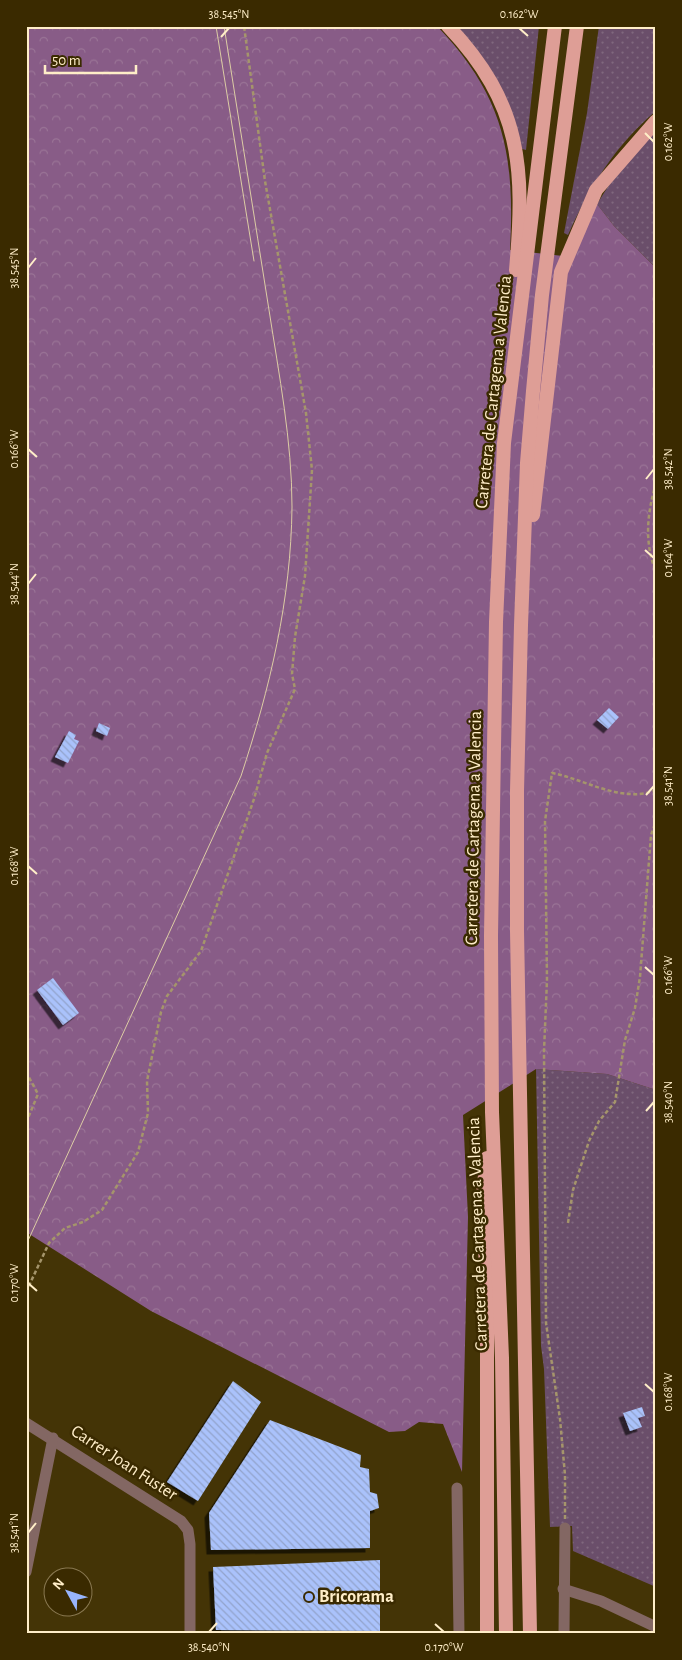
<svg xmlns="http://www.w3.org/2000/svg" width="682" height="1660" font-family="'Alegreya Sans',sans-serif">
<style>
.grass{fill:url(#grass-dots)}
.forest{fill:url(#forest-crowns)}
.building{fill:url(#building-back-hatch);filter:url(#shadow)}
.lines{fill:none;stroke-linecap:round;stroke-linejoin:round}
.path{stroke:#a5956b;stroke-width:2.5;stroke-dasharray:4 2.5;stroke-linecap:butt}
.minor{stroke:#836763;stroke-width:11}
.trunk{stroke:#de9e96;stroke-width:14}
.tram{stroke:#dccca4;stroke-width:1}
.ticks{fill:none;stroke:#ffeec8;stroke-width:2}
.poi-dot{fill:#98b5fd;stroke:#3a2a00;stroke-width:2}
.labels{text-anchor:middle;dominant-baseline:central;stroke-width:5;stroke-linejoin:round;paint-order:stroke}
.street-label{font-size:18px;fill:#ffeec8;stroke:#3a2a00}
.poi-label{font-size:18px;font-weight:bold;fill:#ffeec8;stroke:#3a2a00;text-anchor:start}
.neatline{fill:none;stroke:#ffeec8;stroke-width:2}
.ticks-label{font-size:12px;text-anchor:middle;fill:#ffeec8}
</style>
<defs>
<pattern id="grass-dots" width="8" height="8" patternUnits="userSpaceOnUse" patternTransform="scale(1.25)"><rect width="8" height="8" fill="#6a4e6a"/><path d="M2 2h.1M6 6h.1" fill="none" stroke="#80687e" stroke-width="1.8" stroke-linecap="round"/></pattern>
<pattern id="forest-crowns" width="20" height="18" patternUnits="userSpaceOnUse" patternTransform="scale(1.25)"><rect width="20" height="18" fill="#885c87"/><path d="M2 6a3 3 0 1 1 6 0M12 15a3 3 0 1 1 6 0" fill="none" stroke="#9a7496"/></pattern>
<pattern id="building-back-hatch" width="6" height="6" patternUnits="userSpaceOnUse" patternTransform="scale(1.25)"><rect width="6" height="6" fill="#aac2fb"/><path d="M-1 5l2 2M0 0l6 6M5-1l2 2" fill="none" stroke="#92a3cb"/></pattern>
<filter id="shadow"><feDropShadow dx="-4.5" dy="4.5" stdDeviation="0" flood-color="#0009"/></filter>
</defs>
<rect width="100%" height="100%" fill="#443406"/>
<g class="grass">
<polygon points="454,26 539,26 526,150 522,149"/>
<path d="M599,26h57v85c-40,33 -67,77 -88,124l-4,-2 23,-120z"/>
<polygon points="656,129 656,268 614,226 597,204 619,169"/>
<polygon points="536,1069 607,1074 656,1090 656,1587 573,1551 572,1526 550,1527 544,1369 541,1346"/>
</g>
<path class="forest" d="M26,26h411c68,71 78,130 73,224l53,6 34,-52 17,22 42,42v822l-49,-16 -71,-5 -73,46 5,102 -6,255 -19,-48 -24,-2 -14,9 -16,1 -238,-121 -125,-79z"/>
<g class="building">
<polygon points="609,708 619,717 608,729 597,720"/>
<polygon points="99,723 110,728 107,736 96,731"/>
<polygon points="69,731 76,735 74,739 79,741 68,763 55,757"/>
<polygon points="53,978 79,1013 63,1025 37,990"/>
<polygon points="233,1381 261,1402 198,1501 167,1482"/>
<polygon points="642,1407 645,1416 638,1418 642,1427 630,1431 623,1413"/>
<polygon points="270,1420 361,1455 360,1467 369,1469 370,1492 377,1494 379,1508 370,1511 370,1548 211,1550 209,1513"/>
<polygon points="380,1560 380,1631 216,1630 213,1567"/>
<polygon points="176,1631 176,1634 130,1634 130,1632"/>
</g>
<g class="lines">
<g class="path">
<path d="M656,483c-9,31 -12,59 0,89"/>
<polyline points="26,1072 38,1094 26,1123"/>
<polyline points="568,1223 573,1190 589,1141 599,1121 615,1102 625,1040 635,1008 640,977 651,835 656,821"/>
<polyline points="26,1292 49,1243 65,1228 83,1222 102,1210 138,1152 148,1113 147,1081 161,1012 167,996 201,951 254,799 267,753 295,689 292,674 295,637 305,576 312,470 306,413 265,181 244,26"/>
<path d="M565,1519v-44l-5,-56 -14,-96 -2,-272 3,-71 -2,-159 7,-48c32,6 71,31 104,17"/>
</g>
<g class="minor">
<polyline points="26,1423 181,1521 188,1530 190,1544 190,1634"/>
<polyline points="457,1488 459,1634"/>
<polyline points="26,1572 53,1438"/>
<polyline points="563,1589 601,1601 656,1627"/>
<polyline points="564,1634 565,1528"/>
</g>
<g class="trunk">
<path d="M448,26c74,78 77,142 68,244"/>
<polyline points="533,515 561,272 596,190 656,121"/>
<polyline points="487,1634 487,1297 483,1193 487,1158"/>
<polyline points="506,1634 502,1358 492,1112 491,936 496,622 504,443 555,26"/>
<polyline points="530,1634 517,931 517,791 521,625 527,463 533,391 542,295 577,26"/>
</g>
<g class="tram">
<polyline points="216,26 254,261"/>
<path d="M26,1245l215,-469c29,-88 50,-176 51,-269 0,-66 -13,-132 -23,-197 -15,-95 -30,-189 -45,-284"/>
</g>
</g>
<path class="ticks" d="M519,28l9,8M221,37l8,-9M645,133l9,9M28,268l8,-10M28,449l9,8M646,479l8,-10M645,550l9,8M28,584l8,-10M646,795l8,-9M28,866l9,8M645,967l9,8M646,1111l8,-9M28,1283l9,8M645,1384l9,8M28,1533l8,-10M435,1624l9,8M209,1632l8,-9"/>
<circle class="poi-dot" cx="309" cy="1597" r="5"/>
<g class="labels">
<g class="street-label">
<text transform="translate(494 392) rotate(-84)">Carretera de Cartagena a Valencia</text>
<text transform="translate(474 828) rotate(-89)">Carretera de Cartagena a Valencia</text>
<text transform="translate(478 1234) rotate(-92)">Carretera de Cartagena a Valencia</text>
<text transform="translate(124 1463) rotate(33)">Carrer Joan Fuster</text>
</g>
<g class="poi-label">
<text x="319" y="1597">Bricorama</text>
</g>
</g>
<rect width="682" height="1660" fill="none" stroke="#3a2a00" stroke-width="55"/>
<g transform="translate(68 1592) rotate(310)"><circle r="24" fill="#3a2a00" stroke="#897850"/>
<path d="M0-4L9 19L0 12L-9 19Z" fill="#98b5fd"/>
<text y="-8" font-size="14" font-weight="bold" text-anchor="middle" fill="#ffeec8">N</text>
</g>
<path d="M45 65v8h91v-8" fill="none" stroke="#ffeec8" stroke-width="2.5"/>
<text x="52" y="65" font-size="15" fill="#ffeec8" stroke="#3a2a00" stroke-width="4" paint-order="stroke">50 m</text>
<rect x="28" y="28" width="626" height="1604" class="neatline"/>
<g class="ticks-label">
<text x="229" y="18">38.545°N</text>
<text x="519" y="18">0.162°W</text>
<text transform="translate(668 142) rotate(-90)" y="4">0.162°W</text>
<text transform="translate(14 268) rotate(-90)" y="4">38.545°N</text>
<text transform="translate(14 449) rotate(-90)" y="4">0.166°W</text>
<text transform="translate(668 469) rotate(-90)" y="4">38.542°N</text>
<text transform="translate(668 558) rotate(-90)" y="4">0.164°W</text>
<text transform="translate(14 584) rotate(-90)" y="4">38.544°N</text>
<text transform="translate(668 786) rotate(-90)" y="4">38.541°N</text>
<text transform="translate(14 866) rotate(-90)" y="4">0.168°W</text>
<text transform="translate(668 975) rotate(-90)" y="4">0.166°W</text>
<text transform="translate(668 1102) rotate(-90)" y="4">38.540°N</text>
<text transform="translate(14 1283) rotate(-90)" y="4">0.170°W</text>
<text transform="translate(668 1392) rotate(-90)" y="4">0.168°W</text>
<text transform="translate(14 1533) rotate(-90)" y="4">38.541°N</text>
<text x="209" y="1651">38.540°N</text>
<text x="444" y="1651">0.170°W</text>
</g>
</svg>
